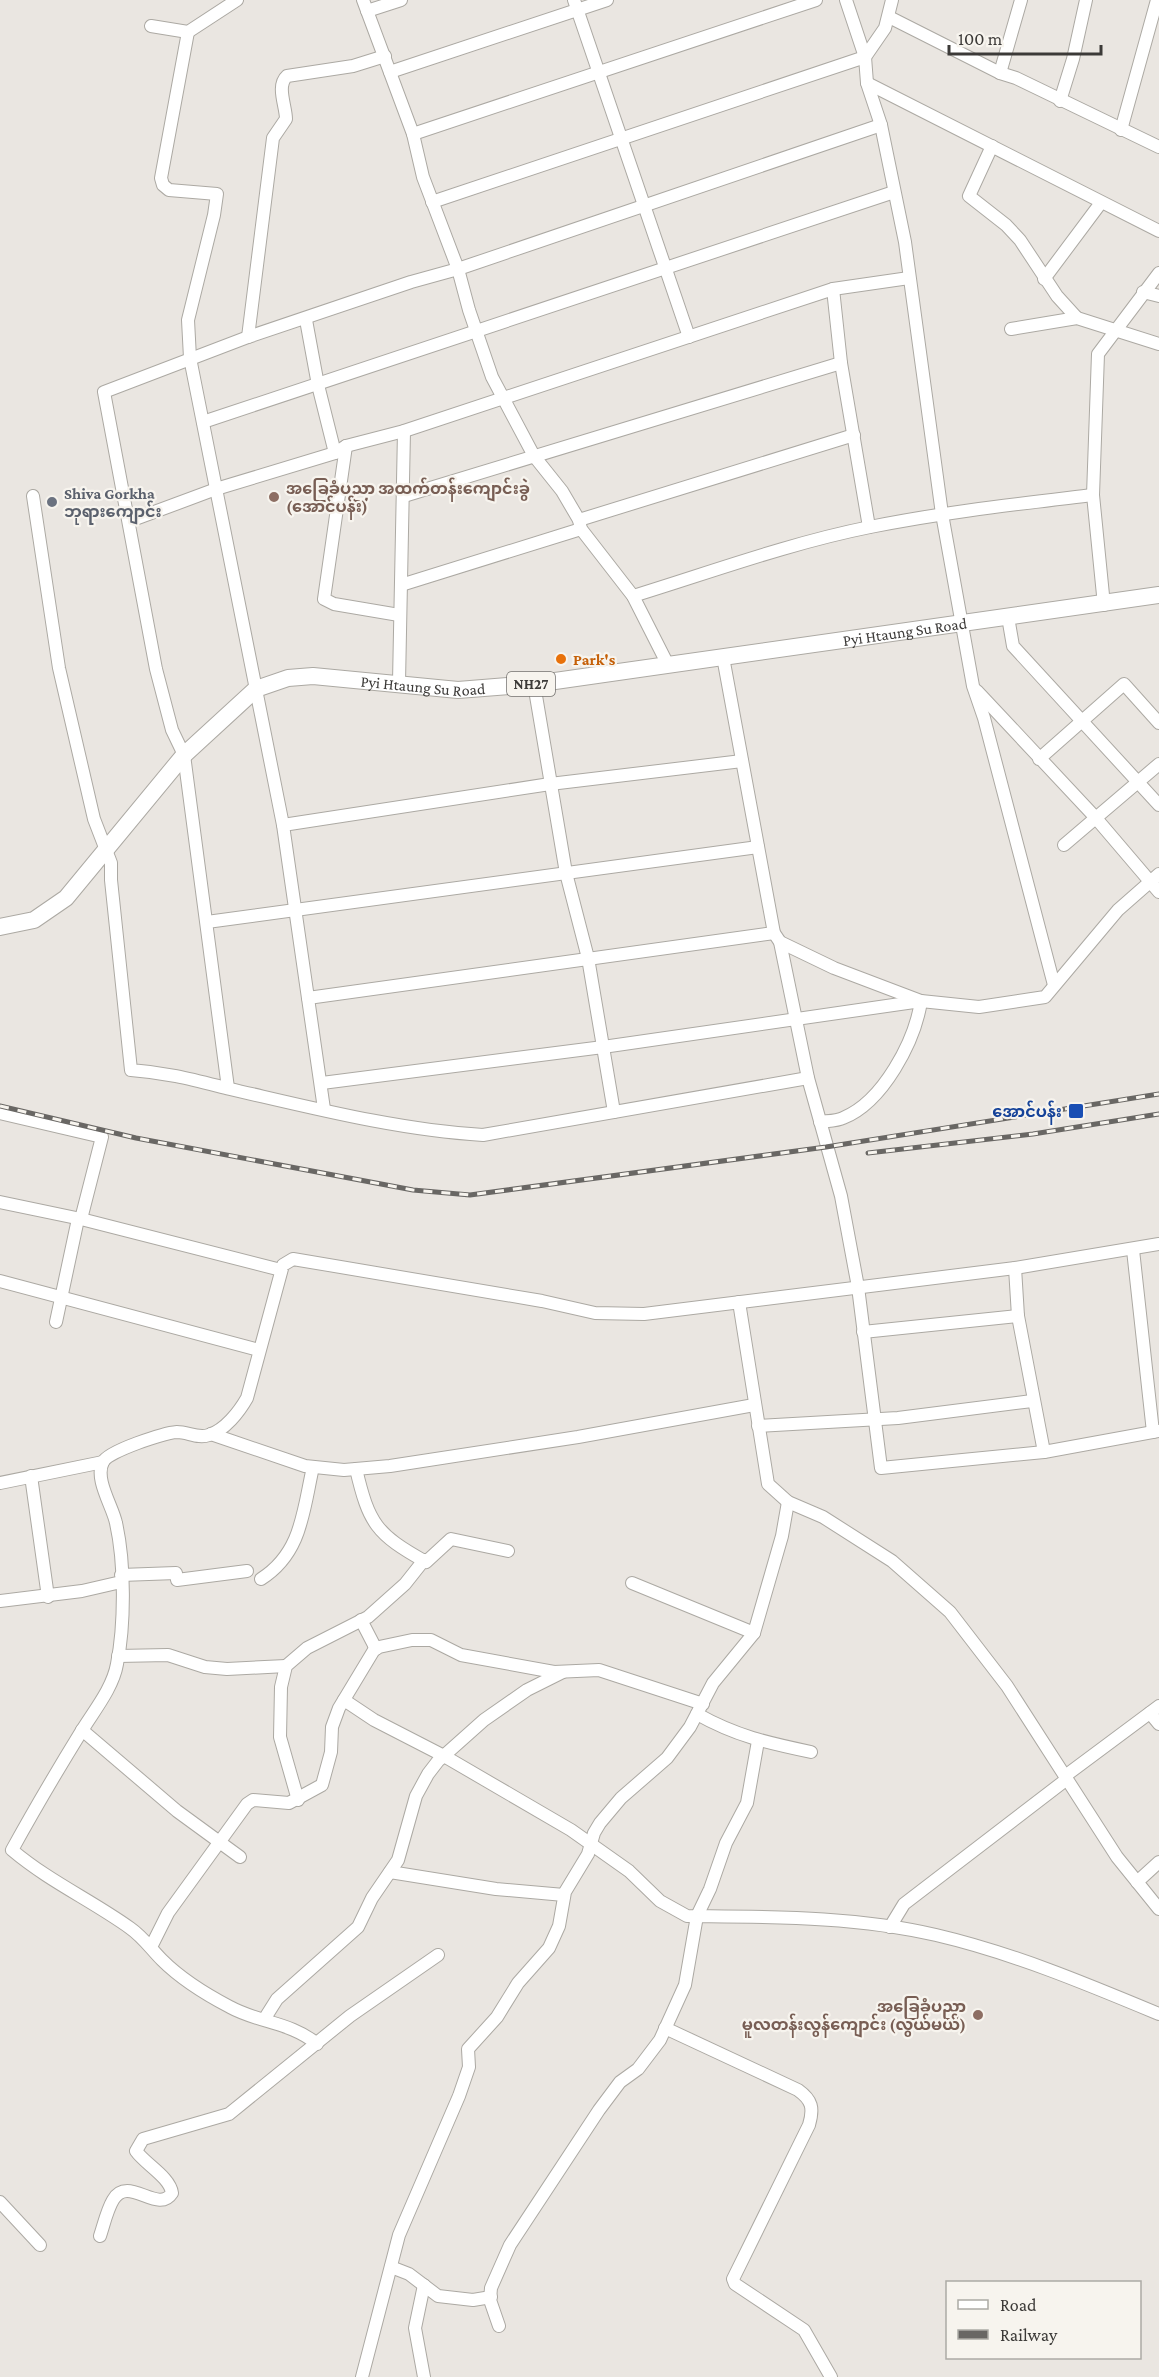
<svg xmlns="http://www.w3.org/2000/svg" width="1159" height="2377" font-family="'Crimson Pro','Noto Sans Myanmar',serif">
<style>
.lines{fill:none;stroke-linecap:round;stroke-linejoin:round}
.minor-casing{stroke:#aca9a3;stroke-width:14}
.highway-casing{stroke:#aca9a3;stroke-width:18}
.minor{stroke:#fff;stroke-width:12}
.highway{stroke:#fff;stroke-width:16}
.rail-casing{stroke:#696764;stroke-width:5}
.rail{stroke:#f7f4ee;stroke-width:3;stroke-dasharray:9;stroke-linecap:butt}
.education-dot{fill:#8d6e63;stroke:#f7f4ee;stroke-width:2}
.worship-dot{fill:#6b7280;stroke:#f7f4ee;stroke-width:2}
.food-dot{fill:#e8710a;stroke:#f7f4ee;stroke-width:2}
.transit-dot{fill:#1a4fb4;stroke:#f7f4ee;stroke-width:2}
.labels{text-anchor:middle;dominant-baseline:central;stroke-width:4.5;stroke-linejoin:round;paint-order:stroke}
.shield{fill:#f7f4ee;stroke:#74726f;stroke-width:1.5}
.shield-label{font-size:15px;font-weight:bold;fill:#3c3a38}
.education-label{font-size:16px;font-weight:bold;fill:#785e54;stroke:#f7f4ee;text-anchor:start}
.worship-label{font-size:16px;font-weight:bold;fill:#5b616d;stroke:#f7f4ee;text-anchor:start}
.street-label{font-size:16px;fill:#3c3a38;stroke:#f7f4ee}
.food-label{font-size:16px;font-weight:bold;fill:#c56008;stroke:#f7f4ee;text-anchor:start}
.transit-label{font-size:16px;font-weight:bold;fill:#164399;stroke:#f7f4ee;text-anchor:end}
</style>
<rect width="100%" height="100%" fill="#eae6e1"/>
<g class="lines">
<defs>
<g id="minor">
<polyline points="363,0 413,134 423,177 458,269 469,310 492,377 534,456 562,491 579,520 581,529 633,596 668,665"/>
<polyline points="574,0 689,337"/>
<polyline points="846,0 865,57 867,83 881,125 905,242 942,514 973,686 984,718 1054,985"/>
<polyline points="367,11 401,0"/>
<polyline points="889,17 1000,73 1016,78 1159,147"/>
<polyline points="151,26 188,32 237,0"/>
<polyline points="188,32 161,178 163,185 169,190 217,194 214,215 188,320 190,358 283,825 324,1109"/>
<polyline points="390,72 607,0"/>
<polyline points="1000,73 1021,0"/>
<polyline points="867,83 1159,231"/>
<polyline points="1060,101 1073,59 1086,0"/>
<polyline points="1121,130 1157,0"/>
<polyline points="413,134 816,0"/>
<polyline points="992,146 969,196 1006,225 1020,240 1057,296 1077,318"/>
<polyline points="432,202 865,57 885,28 892,0"/>
<polyline points="1044,279 1100,204"/>
<polyline points="833,289 841,363 869,527"/>
<polyline points="1143,292 1159,296"/>
<polyline points="306,320 318,385 335,453"/>
<polyline points="1011,329 1077,318 1159,344"/>
<path d="M248,337l25,-199 13,-19c0,-13 -10,-33 1,-43l66,-10 32,-10"/>
<polyline points="203,422 894,192"/>
<polyline points="346,446 324,599 334,604 399,615"/>
<path d="M33,496l26,172 35,151 17,44v17l20,190c39,3 63,10 99,19 83,19 168,41 253,46l325,-57"/>
<polyline points="404,496 841,363"/>
<polyline points="579,520 854,435"/>
<polyline points="130,521 216,489 335,453 346,446 404,431 833,289 909,278"/>
<polyline points="401,585 581,529"/>
<path d="M633,596c78,-24 157,-53 237,-69 74,-15 148,-23 223,-32"/>
<polyline points="1104,605 1093,495 1098,354 1159,273"/>
<polyline points="1008,617 1013,646 1159,805"/>
<polyline points="723,657 774,933 780,942 808,1078 841,1196 858,1287 881,1468 1044,1452"/>
<polyline points="399,682 404,431"/>
<polyline points="534,684 566,873 588,958 614,1112"/>
<polyline points="977,691 1095,817 1159,892"/>
<polyline points="1039,759 1124,684 1159,723"/>
<polyline points="283,825 550,784 742,761"/>
<polyline points="1064,845 1159,764"/>
<polyline points="207,922 758,847"/>
<polyline points="780,942 834,968 921,1001 979,1007 1045,997 1118,910 1159,874"/>
<polyline points="308,998 774,933"/>
<path d="M322,1083l281,-36 318,-46c-6,40 -38,101 -78,117 -6,3 -16,3 -23,4"/>
<polyline points="228,1088 184,755 172,730 156,669 104,392 248,337 411,282 458,269 881,125"/>
<polyline points="0,1113 102,1137 81,1219 281,1270"/>
<polyline points="0,1202 81,1219"/>
<polyline points="1133,1250 1153,1432"/>
<polyline points="1015,1268 1018,1316 1044,1452 1159,1431"/>
<polyline points="0,1281 259,1350"/>
<polyline points="739,1302 768,1484 788,1502 823,1517 892,1561 950,1612 1007,1686 1117,1857 1159,1909"/>
<polyline points="56,1322 78,1219"/>
<polyline points="863,1332 1018,1316"/>
<polyline points="758,1426 898,1418 1032,1401"/>
<polyline points="211,1434 305,1466 344,1470 390,1466 578,1437 754,1405"/>
<path d="M356,1469c13,55 20,65 70,93l25,-23 57,12"/>
<polyline points="31,1476 48,1597"/>
<polyline points="0,1483 103,1462"/>
<polyline points="121,1575 176,1573 177,1580 247,1571"/>
<path d="M261,1579c41,-26 42,-68 52,-112"/>
<polyline points="632,1583 754,1633"/>
<polyline points="0,1601 82,1591 121,1582"/>
<polyline points="361,1620 376,1649"/>
<polyline points="118,1656 168,1655 205,1667 227,1669 286,1666"/>
<path d="M344,1700l30,20 70,36 127,74 58,41 31,30 27,15c83,1 168,0 249,19 77,18 151,49 223,79"/>
<polyline points="1150,1713 1159,1724"/>
<path d="M697,1714c39,22 71,29 114,38"/>
<polyline points="82,1730 177,1811 240,1857"/>
<polyline points="1065,1776 1159,1706"/>
<polyline points="298,1800 280,1737 281,1687 286,1666 307,1648 368,1617 405,1584 424,1560"/>
<polyline points="390,1872 496,1889 564,1895"/>
<polyline points="1137,1882 1159,1862"/>
<polyline points="890,1927 904,1904 1067,1779"/>
<polyline points="151,1947 168,1913 247,1804 253,1800 289,1803 322,1785 331,1752 332,1727 339,1708 374,1650 379,1647 412,1640 431,1640 461,1655 554,1672 599,1670 703,1704"/>
<polyline points="265,2018 277,1999 358,1927 372,1898 398,1860 416,1796 428,1774 438,1761 484,1720 527,1690 563,1672"/>
<path d="M665,2028l133,62c14,10 16,18 11,35l-76,154 2,5 69,46 27,47"/>
<path d="M317,2044c-26,-22 -58,-21 -87,-37 -23,-12 -50,-29 -68,-47 -11,-11 -19,-23 -32,-32 -39,-28 -80,-46 -118,-78 22,-40 45,-79 69,-118 12,-20 32,-44 36,-68 8,-40 8,-101 -1,-141 -3,-16 -22,-44 -13,-61 5,-11 61,-29 74,-30 11,0 21,7 32,3 16,-5 30,-23 38,-37l36,-133 10,-6 249,42 53,12 49,1 371,-46 144,-24"/>
<polyline points="0,2202 40,2245"/>
<path d="M100,2236c4,-12 7,-26 13,-36 15,-26 45,15 59,-7 -2,-16 -27,-29 -36,-42l7,-12 86,-25 121,-98 88,-61"/>
<polyline points="391,2267 409,2274 438,2296 473,2300 491,2297"/>
<polyline points="499,2326 490,2300 491,2288 510,2245 599,2110 620,2082 638,2069 660,2040 685,1985 697,1916 710,1889 726,1843 747,1803 758,1741"/>
<polyline points="362,2377 399,2235 459,2096 469,2067 468,2049 497,2017 518,1983 549,1948 559,1926 565,1892 588,1854 594,1833 600,1823 621,1798 667,1758 690,1727 713,1683 754,1633 782,1536 788,1502"/>
<polyline points="424,2377 415,2328 424,2285"/>
</g>
<g id="highway">
<path id="s1" d="M0,927l34,-7 32,-22 118,-143 72,-66 32,-11 25,-2 145,14 76,-6 625,-89"/>
</g>
</defs>
<use href="#minor" class="minor-casing"/>
<use href="#highway" class="highway-casing"/>
<use href="#minor" class="minor"/>
<use href="#highway" class="highway"/>
<defs>
<g id="rail">
<polyline points="0,1106 136,1138 413,1190 470,1195 826,1147 1159,1094"/>
<polyline points="868,1153 1033,1134 1159,1114"/>
</g>
</defs>
<use href="#rail" class="rail-casing"/>
<use href="#rail" class="rail"/>
</g>
<g class="education-dot">
<circle cx="274" cy="497" r="6"/>
<circle cx="978" cy="2015" r="6"/>
</g>
<circle class="worship-dot" cx="52" cy="502" r="6"/>
<circle class="food-dot" cx="561" cy="659" r="6"/>
<rect class="transit-dot" x="1068" y="1103" width="16" height="16" rx="3"/>
<g class="labels">
<rect class="shield" x="507" y="672" width="48" height="24" rx="4.5"/>
<g class="shield-label">
<text x="531" y="684">NH27</text>
</g>
<g class="education-label">
<text x="286" y="488">အခြေခံပညာ အထက်တန်းကျောင်းခွဲ<tspan x="286" dy="18">(အောင်ပန်း)</tspan></text>
<text x="966" y="2006" text-anchor="end">အခြေခံပညာ<tspan x="966" dy="18">မူလတန်းလွန်ကျောင်း (လွယ်မယ်)</tspan></text>
</g>
<g class="worship-label">
<text x="64" y="493">Shiva Gorkha<tspan x="64" dy="18">ဘုရားကျောင်း</tspan></text>
</g>
<g class="street-label">
<text stroke="none"><textPath href="#s1" startOffset="1012">Pyi Htaung Su Road</textPath></text>
<text stroke="none"><textPath href="#s1" startOffset="526">Pyi Htaung Su Road</textPath></text>
</g>
<g class="food-label">
<text x="573" y="659">Park's</text>
</g>
<g class="transit-label">
<text x="1062" y="1111">အောင်ပန်း</text>
</g>
</g>
<rect x="946" y="2281" width="195" height="78" fill="#f7f4ee" stroke="#acaaa5" stroke-width="1.5"/>
<rect x="958" y="2300" width="30" height="9" fill="#ffffff" stroke="#acaaa5" stroke-width="1.5"/>
<text x="1000" y="2311" font-size="18" fill="#3c3a38">Road</text>
<rect x="958" y="2330" width="30" height="9" fill="#696764" stroke="#acaaa5" stroke-width="1.5"/>
<text x="1000" y="2341" font-size="18" fill="#3c3a38">Railway</text>
<path d="M949 45v9h152v-9" fill="none" stroke="#3c3a38" stroke-width="3"/>
<text x="958" y="45" font-size="18" fill="#3c3a38" stroke="#f7f4ee" stroke-width="4.5" paint-order="stroke">100 m</text>
</svg>
